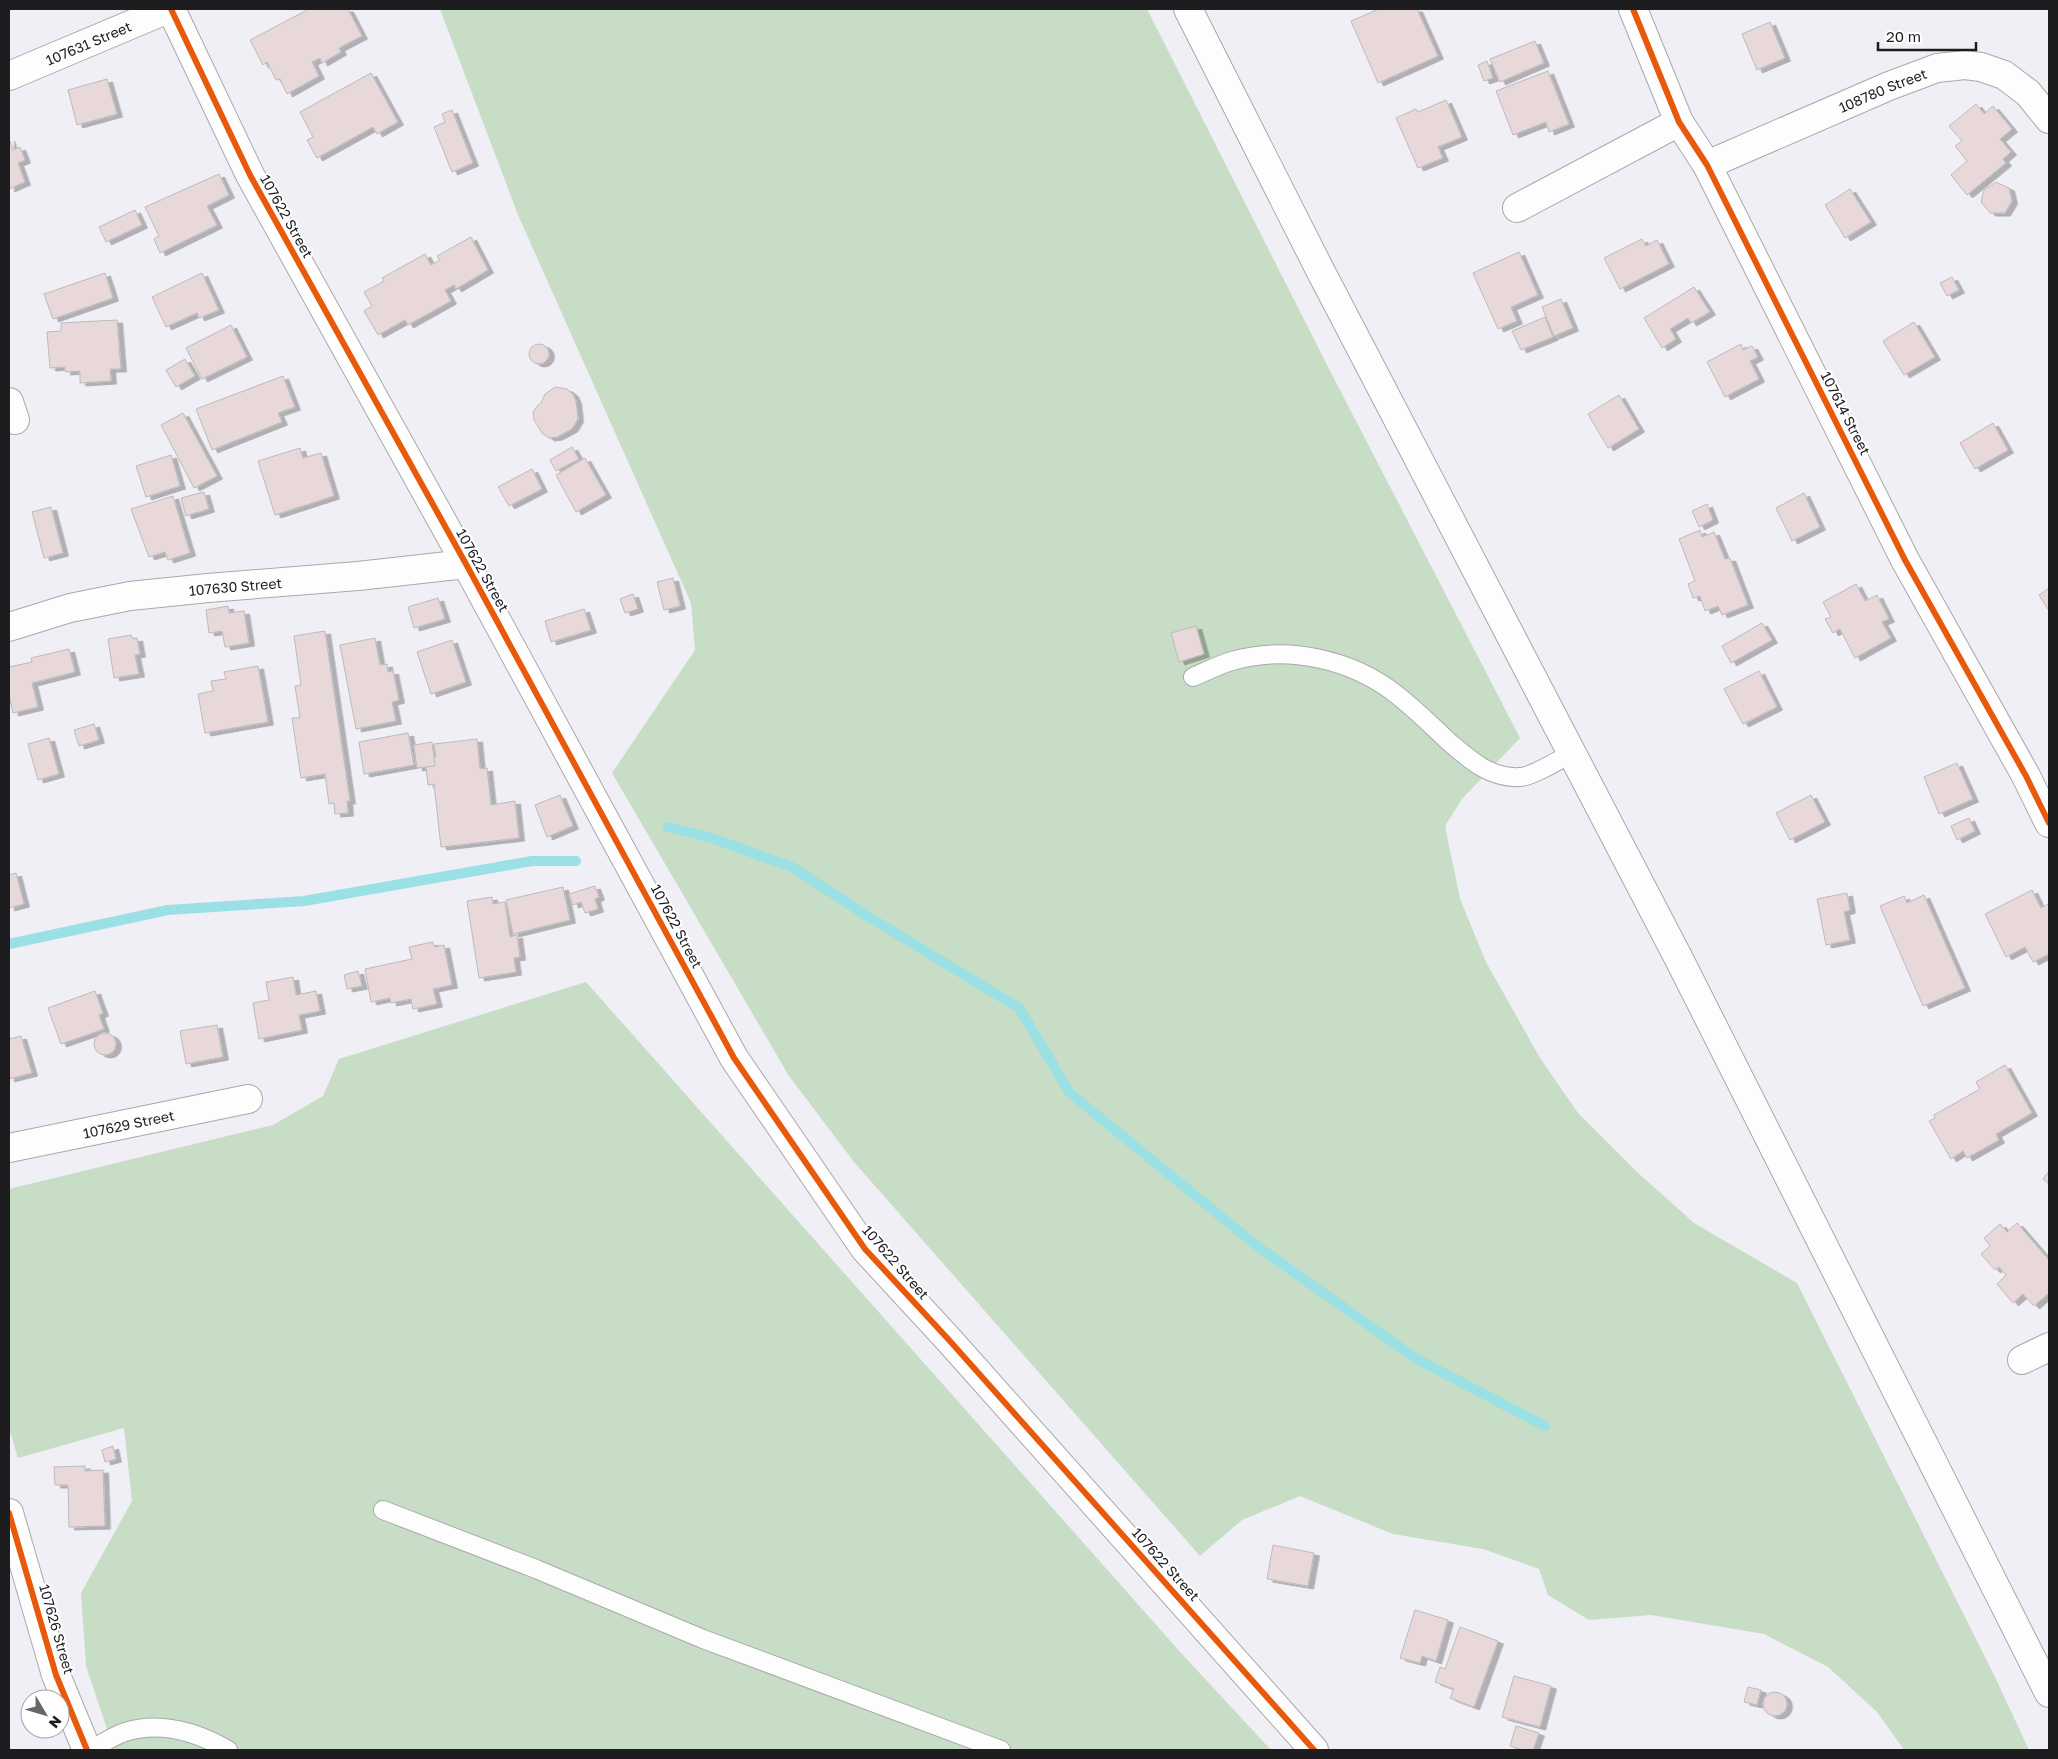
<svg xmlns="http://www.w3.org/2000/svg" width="2058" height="1759" font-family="'Golos Text',sans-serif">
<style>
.green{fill:#c7ddc6}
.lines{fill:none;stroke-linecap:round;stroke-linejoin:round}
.stream{stroke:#9ae0e4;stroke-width:10}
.building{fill:#e8d8da;stroke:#bbbabc;filter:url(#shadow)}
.service-casing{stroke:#a9a9ac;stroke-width:20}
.minor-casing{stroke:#a9a9ac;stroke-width:30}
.tertiary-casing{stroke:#a9a9ac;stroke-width:30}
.secondary-casing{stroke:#a9a9ac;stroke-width:30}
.service{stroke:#fdfdfe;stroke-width:18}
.minor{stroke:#fdfdfe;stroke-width:28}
.tertiary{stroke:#fdfdfe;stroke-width:28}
.secondary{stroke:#fdfdfe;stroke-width:28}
.cycleway-casing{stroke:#fff;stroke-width:9}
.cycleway{stroke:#e8590c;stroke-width:6}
.labels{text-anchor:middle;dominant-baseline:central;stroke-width:4;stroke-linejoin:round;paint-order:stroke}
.street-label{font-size:14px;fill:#1d1d20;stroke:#fff}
</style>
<defs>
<filter id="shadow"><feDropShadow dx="5.5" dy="3" stdDeviation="0" flood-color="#0004"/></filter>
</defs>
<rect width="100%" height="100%" fill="#efeff5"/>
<g class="green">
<polygon points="440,9 1147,9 1326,363 1520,738 1462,799 1445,826 1460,899 1486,962 1540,1058 1578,1113 1637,1172 1694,1223 1797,1283 1994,1675 2029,1750 1904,1750 1877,1712 1828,1667 1764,1634 1651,1615 1589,1620 1548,1595 1539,1569 1483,1549 1393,1534 1300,1496 1242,1520 1200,1556 854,1162 789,1076 612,773 695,650 691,603 518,215"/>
<polygon points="586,982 1182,1654 1271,1750 114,1750 86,1666 81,1593 132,1501 124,1428 18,1458 9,1428 9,1189 273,1125 323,1096 339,1059"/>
</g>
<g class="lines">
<g class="stream">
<polyline points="668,827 712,838 792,867 869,917 1019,1008 1070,1093 1257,1246 1415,1358 1545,1426"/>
<polyline points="9,944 168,910 304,901 532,861 576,861"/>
</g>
</g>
<g class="building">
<polygon points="309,9 348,9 362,36 339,48 341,52 322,63 320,58 312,62 319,76 287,94 280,79 276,80 267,62 263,65 250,40"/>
<polygon points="1379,9 1417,9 1438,56 1378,83 1351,21"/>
<polygon points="1770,22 1785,58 1757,70 1742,34"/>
<polygon points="1535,41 1544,63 1500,82 1490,59"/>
<polygon points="1487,61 1493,78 1484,81 1478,65"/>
<polygon points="1548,71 1569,124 1549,132 1546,122 1513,135 1496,91"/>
<polygon points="371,73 398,122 377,134 373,127 317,158 307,140 313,137 300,112"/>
<polygon points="107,79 117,114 77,125 68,90"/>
<polygon points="1446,100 1462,137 1438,147 1443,158 1418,168 1396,118 1416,109 1418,112"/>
<polygon points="1976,104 1984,114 1993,106 2012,129 2000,139 2011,152 2003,159 2006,163 1967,195 1951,175 1967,161 1955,146 1962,141 1949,126"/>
<polygon points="452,110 473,163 452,172 434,127 445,122 442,114"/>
<polygon points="9,138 13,150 20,147 25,160 18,163 25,182 9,189"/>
<polygon points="219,174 229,195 207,206 217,225 160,253 154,239 159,236 145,207"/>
<polygon points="1996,182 2009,188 2012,201 2005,213 1990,213 1981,202 1984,190"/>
<polygon points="1850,189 1871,222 1845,238 1825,205"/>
<polygon points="135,210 142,225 106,242 99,227"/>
<polygon points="471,237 488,270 456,289 454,285 445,290 451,301 408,325 405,320 378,335 364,311 372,306 364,292 384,281 382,278 425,254 431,265 440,260 437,256"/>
<polygon points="1642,239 1646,246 1657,240 1669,264 1620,289 1604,258"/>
<polygon points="1519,252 1538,295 1511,307 1517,321 1498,329 1473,273"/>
<polygon points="105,273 113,298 53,319 44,294"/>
<polygon points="202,273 219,310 199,318 197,313 166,327 152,297"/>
<polygon points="1952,277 1959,290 1947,296 1940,283"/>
<polygon points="1694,287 1710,312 1691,323 1688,318 1670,329 1676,339 1662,348 1644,318"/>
<polygon points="1561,299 1573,328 1554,336 1542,307"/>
<polygon points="1545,317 1553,337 1521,350 1512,331"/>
<polygon points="117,320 121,369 110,369 111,381 80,383 80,371 65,372 65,367 50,368 47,332 61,331 61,323"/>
<polygon points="1914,322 1935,357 1904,375 1883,341"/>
<polygon points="231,325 247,357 202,379 186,348"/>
<circle cx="539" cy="354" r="10"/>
<polygon points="1741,344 1743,350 1752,346 1758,357 1750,361 1759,379 1725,397 1707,362"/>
<polygon points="185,359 195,376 176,387 166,370"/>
<polygon points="283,376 295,407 278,413 282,422 212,450 196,409"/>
<polygon points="555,387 567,389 573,394 576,401 578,419 572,429 557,437 549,438 542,433 534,420 533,412 538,405 541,403 545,394"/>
<polygon points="1619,395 1639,429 1608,448 1588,414"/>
<polygon points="183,413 217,476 194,488 161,425"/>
<polygon points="1993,423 2008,450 1975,469 1960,443"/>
<polygon points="572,447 579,459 556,471 550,460"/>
<polygon points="300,448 303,458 321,453 334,496 275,515 258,461"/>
<polygon points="171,455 180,486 146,497 136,466"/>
<polygon points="585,458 606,495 576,512 556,475"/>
<polygon points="532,469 542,489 509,506 498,487"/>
<polygon points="204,492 209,509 186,516 181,498"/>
<polygon points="1804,493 1820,527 1792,541 1776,508"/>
<polygon points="173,496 190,553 168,560 165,552 149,557 131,509"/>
<polygon points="1707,504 1713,520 1699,527 1692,511"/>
<polygon points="51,507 63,553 44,558 32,512"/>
<polygon points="1700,530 1702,537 1714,532 1725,559 1730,558 1748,605 1722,615 1718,606 1705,611 1700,596 1693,598 1688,584 1695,581 1679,539"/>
<polygon points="673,578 680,606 664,610 657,582"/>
<polygon points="1856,584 1865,601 1877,595 1889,619 1882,622 1891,638 1855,658 1840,629 1833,633 1825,619 1831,617 1823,602"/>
<polygon points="2049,588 2049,611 2039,595"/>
<polygon points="633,594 638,609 625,613 620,599"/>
<polygon points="438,598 445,619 414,628 408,607"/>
<polygon points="228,606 229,613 244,611 249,643 225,647 222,631 209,633 206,610"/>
<polygon points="584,609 591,630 551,642 545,621"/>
<polygon points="1762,623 1772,640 1731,663 1722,646"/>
<polygon points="1196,626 1204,654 1179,662 1171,633"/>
<polygon points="325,631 350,801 347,801 348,813 335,814 334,803 329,804 325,774 301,778 292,718 300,718 295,686 301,685 294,636"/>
<polygon points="131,635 133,639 137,638 140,654 135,655 139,674 114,678 108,639"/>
<polygon points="375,638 380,665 387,664 388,672 393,671 399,700 392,702 396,721 356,729 340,645"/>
<polygon points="452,640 466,682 431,694 417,652"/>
<polygon points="69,649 75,672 32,683 38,707 13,713 9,695 9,667 32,662 31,658"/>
<polygon points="258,666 268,722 205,733 198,694 213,691 211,681 226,679 224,672"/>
<polygon points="1759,671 1777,707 1743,724 1724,689"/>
<polygon points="94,724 99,740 79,746 74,730"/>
<polygon points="408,733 414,765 364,774 359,742"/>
<polygon points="49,738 59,774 38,780 28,744"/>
<polygon points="477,739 480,769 487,768 491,805 515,801 519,838 441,847 434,784 428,785 425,759 436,757 434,744"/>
<polygon points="432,742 435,766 417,768 414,745"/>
<polygon points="1957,763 1973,799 1939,814 1924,777"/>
<polygon points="560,795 573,826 547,837 535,805"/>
<polygon points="1811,795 1825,822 1790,840 1776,813"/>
<polygon points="1969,818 1975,831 1957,840 1951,826"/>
<polygon points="16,873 24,904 9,908 9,875"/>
<polygon points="595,886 599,897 595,899 598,909 585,913 581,902 573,905 569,894"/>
<polygon points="563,887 570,920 513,934 506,900"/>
<polygon points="2032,890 2041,908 2048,904 2049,907 2049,954 2033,962 2025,947 2006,957 1985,914"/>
<polygon points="1847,893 1850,910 1844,912 1850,940 1826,945 1817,899"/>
<polygon points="1924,895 1965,988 1923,1006 1880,906 1904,896 1907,903"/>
<polygon points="492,897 493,904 505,902 510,937 517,935 520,957 514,958 516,972 479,978 467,901"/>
<polygon points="433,942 434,947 444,945 452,985 433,989 437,1004 413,1009 411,999 391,1003 390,998 371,1002 365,969 412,959 409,947"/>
<polygon points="358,971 362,986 347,989 344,975"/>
<polygon points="293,977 296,995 316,991 320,1011 299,1015 302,1030 259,1039 253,1003 269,1000 266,982"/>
<polygon points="95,991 103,1013 99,1015 104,1029 61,1044 48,1008"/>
<polygon points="217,1025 223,1057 186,1064 180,1031"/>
<circle cx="105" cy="1044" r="11"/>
<polygon points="21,1036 32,1073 9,1079 9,1039"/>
<polygon points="2005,1065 2032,1113 1996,1134 1999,1140 1967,1158 1963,1151 1951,1159 1929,1121 1935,1118 1934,1115 1980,1089 1976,1082"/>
<polygon points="2049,1171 2049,1184 2043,1179"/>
<polygon points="2017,1223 2049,1260 2049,1293 2034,1306 2023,1294 2013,1303 1997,1284 2006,1275 1999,1267 1995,1270 1981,1254 1990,1246 1984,1238 2000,1224 2007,1232"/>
<polygon points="113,1446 116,1459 105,1462 102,1450"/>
<polygon points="85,1466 85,1471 103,1470 105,1526 69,1527 68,1485 55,1485 54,1467"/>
<polygon points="1273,1545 1314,1553 1308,1586 1267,1579"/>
<polygon points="1415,1610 1448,1620 1436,1661 1422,1656 1420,1663 1400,1658"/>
<polygon points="1460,1627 1498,1641 1474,1707 1450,1698 1454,1689 1435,1682 1440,1667 1445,1669"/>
<polygon points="1514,1676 1551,1686 1540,1727 1502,1717"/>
<polygon points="1748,1687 1761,1690 1757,1705 1744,1702"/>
<circle cx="1775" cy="1704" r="12"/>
<polygon points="1516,1726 1539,1733 1533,1750 1523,1750 1510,1746"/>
</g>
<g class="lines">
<defs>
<g id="service">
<path d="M1193,677c12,-5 25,-12 39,-16 55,-16 120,-2 165,34 18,14 34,30 51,46 21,18 42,38 72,36 11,0 41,-18 52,-24"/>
<polyline points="383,1510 536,1569 703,1639 1001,1750"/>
<path d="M91,1750c10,-6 22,-14 34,-18 35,-11 72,0 103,18"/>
</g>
<g id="minor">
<polyline points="171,9 250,175 466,564 734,1058 865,1249 949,1340 1314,1750"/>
<path id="s1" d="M9,76l159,-67"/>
<path id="s2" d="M1707,165l182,-79 48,-18 28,-3 16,2 23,8 24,18 21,26"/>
<polyline points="1517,208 1679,122"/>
<polyline points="9,402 15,420"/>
<path id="s3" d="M9,627l61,-19 60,-12 78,-8 150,-12 108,-12"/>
<path id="s4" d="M9,1148l239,-49"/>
<polyline points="2022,1360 2049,1347"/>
<polyline points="9,1513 56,1675 87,1750"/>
</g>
<polyline id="tertiary" points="1633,9 1679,122 1707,165 1905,560 2026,776 2049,823"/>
<polyline id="secondary" points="1188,9 1319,268 1679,959 2049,1693"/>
</defs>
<use href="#service" class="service-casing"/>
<use href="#minor" class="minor-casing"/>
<use href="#tertiary" class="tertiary-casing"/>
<use href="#secondary" class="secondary-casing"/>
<use href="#service" class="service"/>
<use href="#minor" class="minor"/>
<use href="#tertiary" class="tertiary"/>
<use href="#secondary" class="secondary"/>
<defs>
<g id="cycleway">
<polyline points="171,9 250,175 466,564 734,1058 865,1249 949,1340 1314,1750"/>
<polyline points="1633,9 1679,122 1707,165 1905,560 2026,776 2049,823"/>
<polyline points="9,1513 56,1675 87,1750"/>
</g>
</defs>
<use href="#cycleway" class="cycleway-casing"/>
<use href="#cycleway" class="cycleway"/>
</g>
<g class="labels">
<g class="street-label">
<text stroke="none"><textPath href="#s1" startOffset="86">107631 Street</textPath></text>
<text stroke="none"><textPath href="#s2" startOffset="191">108780 Street</textPath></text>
<text transform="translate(287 216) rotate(61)">107622 Street</text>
<text transform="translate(1846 413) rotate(63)">107614 Street</text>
<text transform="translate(483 570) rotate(61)">107622 Street</text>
<text stroke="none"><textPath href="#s3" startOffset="231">107630 Street</textPath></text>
<text transform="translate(677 926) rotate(62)">107622 Street</text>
<text stroke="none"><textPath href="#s4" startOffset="122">107629 Street</textPath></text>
<text transform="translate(896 1262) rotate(49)">107622 Street</text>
<text transform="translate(1166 1564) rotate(48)">107622 Street</text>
<text transform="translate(57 1629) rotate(74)">107626 Street</text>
</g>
</g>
<rect width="2058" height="1759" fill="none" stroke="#1d1d20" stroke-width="20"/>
<g transform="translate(45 1714) rotate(128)"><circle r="24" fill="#ffffff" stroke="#a5a5a6"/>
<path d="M0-4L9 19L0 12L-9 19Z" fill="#66666b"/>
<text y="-8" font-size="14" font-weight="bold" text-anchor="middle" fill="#1d1d20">N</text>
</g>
<path d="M1878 42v8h98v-8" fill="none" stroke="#1d1d20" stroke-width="2.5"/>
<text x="1886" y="42" font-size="15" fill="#1d1d20" stroke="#ffffff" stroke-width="4" paint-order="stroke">20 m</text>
</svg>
